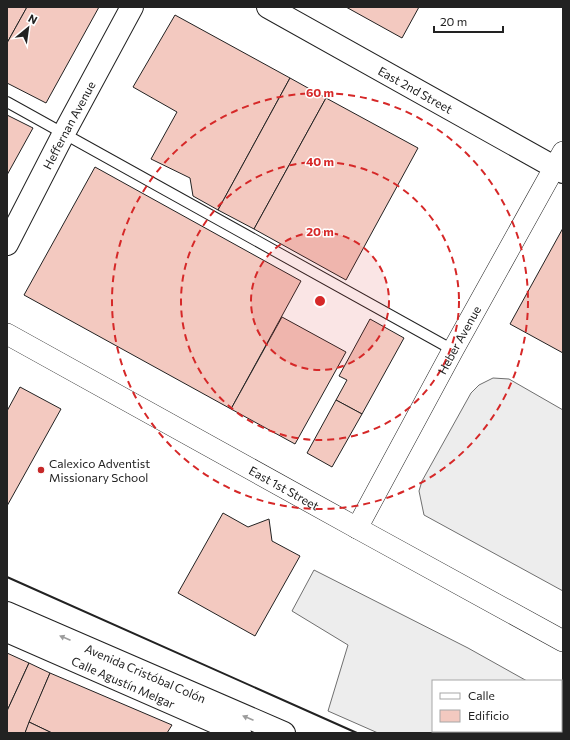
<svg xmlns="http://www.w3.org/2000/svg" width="570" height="740" font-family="Commissioner,sans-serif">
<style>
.parking{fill:#ededed;stroke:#6f6f6f}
.building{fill:#f3c9c0;stroke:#222}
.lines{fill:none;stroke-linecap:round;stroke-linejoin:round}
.service-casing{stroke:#222;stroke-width:12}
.minor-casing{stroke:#222;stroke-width:22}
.tertiary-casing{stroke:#222;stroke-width:24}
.secondary-casing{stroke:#222;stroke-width:24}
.primary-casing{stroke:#222;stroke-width:24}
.service{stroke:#fff;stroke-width:10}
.minor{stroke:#fff;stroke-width:21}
.tertiary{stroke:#fff;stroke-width:22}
.secondary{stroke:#fff;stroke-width:22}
.primary{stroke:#fff;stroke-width:22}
.wall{stroke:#222;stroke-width:2}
.oneway{fill:#9c9c9c}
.ring{fill:none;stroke:#d62828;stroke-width:2;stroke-dasharray:7 5}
.poi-dot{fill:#c62828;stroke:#fff;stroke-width:1.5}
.labels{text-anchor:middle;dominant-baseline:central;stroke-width:3;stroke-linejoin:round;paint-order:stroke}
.street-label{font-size:12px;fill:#222;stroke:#fff}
.poi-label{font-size:12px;fill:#222;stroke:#fff;text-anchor:start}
.centre{fill:#d62828;stroke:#fff;stroke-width:2}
.ring-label{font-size:12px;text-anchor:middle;font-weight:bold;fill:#d62828;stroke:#fff;stroke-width:3;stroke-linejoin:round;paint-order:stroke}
</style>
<rect width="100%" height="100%" fill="#fff"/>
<g class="parking">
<polygon points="493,378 509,379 563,410 563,591 424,515 419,491 422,481 471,393 479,385"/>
<polygon points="314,570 468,648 527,681 433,681 433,731 561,731 561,699 563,700 563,733 378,733 328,711 348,645 292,611"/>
</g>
<g class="building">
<polygon points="7,7 27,7 7,43"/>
<polygon points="27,7 99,7 46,103 7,83 7,43"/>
<polygon points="346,7 419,7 402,38"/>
<polygon points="175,15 290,78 218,210 193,196 190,178 151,159 177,112 133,87"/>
<polygon points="290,78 326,98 254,229 218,210"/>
<polygon points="326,98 418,148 346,280 254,229"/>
<polygon points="7,115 33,128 7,175"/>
<polygon points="95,167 301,281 231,409 24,295"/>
<polygon points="563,228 563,353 510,324"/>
<polygon points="282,317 346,352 295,444 231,409"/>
<polygon points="370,319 404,338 362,414 336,400 347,380 339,376"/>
<polygon points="20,387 61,409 7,506 7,411"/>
<polygon points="336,400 362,414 332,467 307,453"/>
<polygon points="223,513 248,527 269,519 272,541 300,556 255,636 178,593"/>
<polygon points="7,653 29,663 7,711"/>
<polygon points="29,663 50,673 25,733 7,733 7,711"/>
<polygon points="50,673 172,725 167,733 52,733 29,722"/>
<polygon points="29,722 52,733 25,733"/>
</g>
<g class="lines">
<defs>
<polyline id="service" points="7,102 453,350"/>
<g id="minor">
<path id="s1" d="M7,334l350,194 206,113"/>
<path id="s2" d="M357,528l96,-178 110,-198"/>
</g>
<g id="tertiary">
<path id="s3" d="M268,7l295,165"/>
<path id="s4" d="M7,244l57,-111 68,-126"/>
</g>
<g id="secondary">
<path id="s5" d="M7,631l233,102"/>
</g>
<g id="primary">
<path id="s6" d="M7,613l277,120"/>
</g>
</defs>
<use href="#service" class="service-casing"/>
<use href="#minor" class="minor-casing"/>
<use href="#tertiary" class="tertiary-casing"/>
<use href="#secondary" class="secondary-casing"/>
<use href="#primary" class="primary-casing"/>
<use href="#service" class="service"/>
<use href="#minor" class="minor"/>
<use href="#tertiary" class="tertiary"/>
<use href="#secondary" class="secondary"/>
<use href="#primary" class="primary"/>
<polyline class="wall" points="7,577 357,733"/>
</g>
<defs><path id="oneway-solid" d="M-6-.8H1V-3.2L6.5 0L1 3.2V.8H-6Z"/></defs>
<g class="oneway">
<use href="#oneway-solid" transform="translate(65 638) rotate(-157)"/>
<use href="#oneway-solid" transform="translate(248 718) rotate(-157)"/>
</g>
<circle cx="320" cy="301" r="69" fill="#d62828" fill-opacity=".12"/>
<g class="ring">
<circle cx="320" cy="301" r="69"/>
<circle cx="320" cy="301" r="139"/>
<circle cx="320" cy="301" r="208"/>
</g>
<circle class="poi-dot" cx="41" cy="470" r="4"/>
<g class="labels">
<g class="street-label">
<text stroke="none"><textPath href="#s3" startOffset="169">East 2nd Street</textPath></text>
<text stroke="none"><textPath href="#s4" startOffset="134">Heffernan Avenue</textPath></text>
<text stroke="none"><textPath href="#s2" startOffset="214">Heber Avenue</textPath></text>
<text stroke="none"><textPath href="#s1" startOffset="317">East 1st Street</textPath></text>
<text stroke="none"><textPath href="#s6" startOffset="151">Avenida Cristóbal Colón</textPath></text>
<text stroke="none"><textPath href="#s5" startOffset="127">Calle Agustín Melgar</textPath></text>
</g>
<g class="poi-label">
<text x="49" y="463">Calexico Adventist<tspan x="49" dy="14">Missionary School</tspan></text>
</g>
</g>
<circle cx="320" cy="301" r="6" class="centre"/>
<g class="ring-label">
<text x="320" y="97">60 m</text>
<text x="320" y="166">40 m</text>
<text x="320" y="236">20 m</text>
</g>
<rect width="570" height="740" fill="none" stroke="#222222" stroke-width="16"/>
<rect x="432" y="680" width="130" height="52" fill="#ffffff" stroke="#a7a7a7"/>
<rect x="440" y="693" width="20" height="6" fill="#ffffff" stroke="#a7a7a7"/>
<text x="468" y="700" font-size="12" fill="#222222">Calle</text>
<rect x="440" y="710" width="20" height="12" fill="#f3c9c0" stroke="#a7a7a7"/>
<text x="468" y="720" font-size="12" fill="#222222">Edificio</text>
<g transform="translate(28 28) rotate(29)" stroke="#ffffff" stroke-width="3" paint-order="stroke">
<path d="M0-3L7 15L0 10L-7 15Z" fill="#222222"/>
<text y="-6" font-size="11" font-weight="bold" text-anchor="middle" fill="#222222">N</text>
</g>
<path d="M434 26v6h69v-6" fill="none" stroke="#222222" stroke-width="2"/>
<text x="440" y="26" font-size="12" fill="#222222" stroke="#ffffff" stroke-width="3" paint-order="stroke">20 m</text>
</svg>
